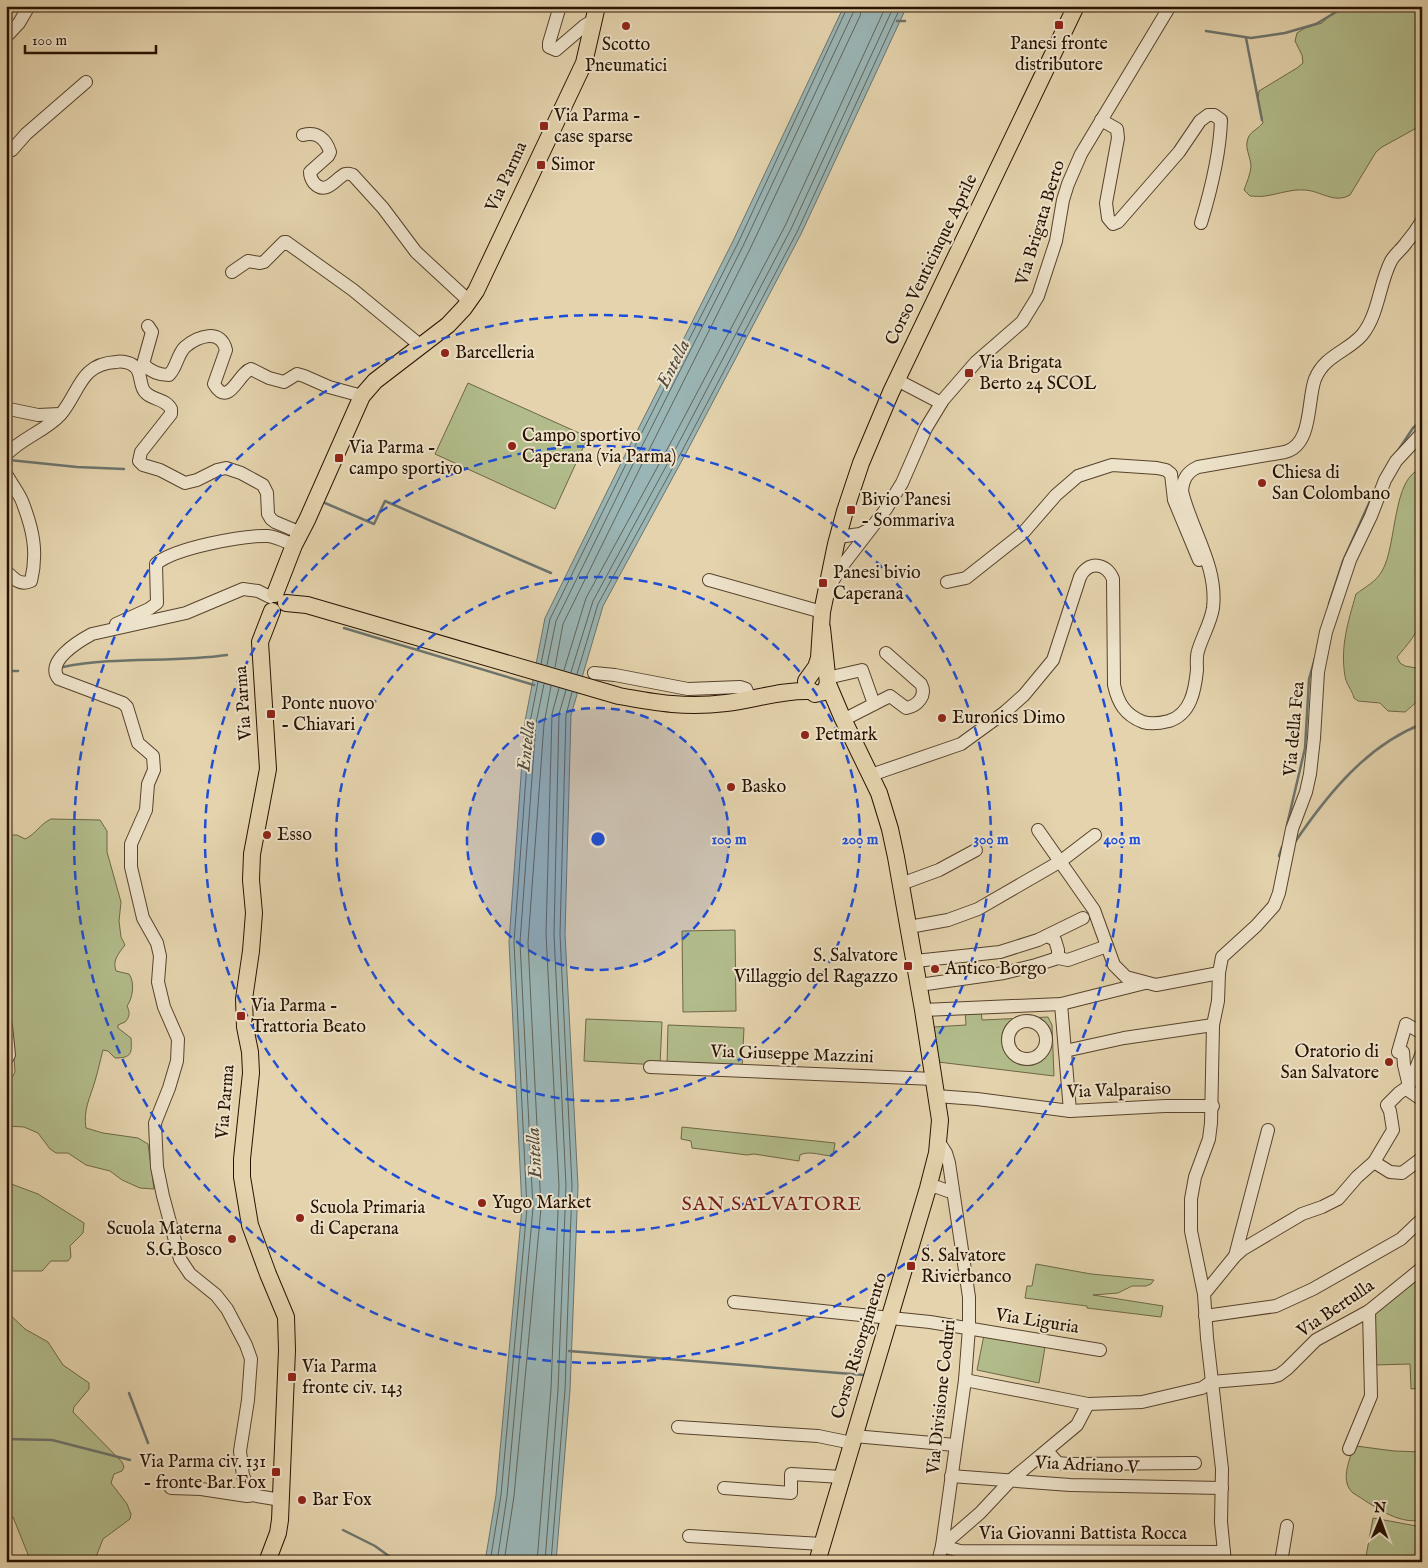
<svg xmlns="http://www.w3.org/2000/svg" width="1428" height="1568" font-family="'IM FELL English',serif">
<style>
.green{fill:#b2bc8b;stroke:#6d6746;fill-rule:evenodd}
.water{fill:#9ab5b5;stroke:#6c746d}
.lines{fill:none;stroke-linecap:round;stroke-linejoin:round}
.shore{stroke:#61645a;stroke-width:1}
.stream{stroke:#6c746d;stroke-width:2.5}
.minor-casing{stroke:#57422b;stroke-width:14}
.major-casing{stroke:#281200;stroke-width:18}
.minor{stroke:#ede2ca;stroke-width:12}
.major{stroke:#e4d3ad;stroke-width:16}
.ring{fill:none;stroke:#1d4ed8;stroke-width:2.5;stroke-dasharray:9 6}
.poi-dot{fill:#8f2418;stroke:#ede2ca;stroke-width:2}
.labels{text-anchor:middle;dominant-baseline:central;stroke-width:4;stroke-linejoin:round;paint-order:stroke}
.poi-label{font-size:18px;fill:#281200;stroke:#ede2ca;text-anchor:start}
.street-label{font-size:18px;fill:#281200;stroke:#ede2ca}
.water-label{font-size:19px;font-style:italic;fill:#504b3f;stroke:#ede2ca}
.quarter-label{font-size:20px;letter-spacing:1px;fill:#7a1f14;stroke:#ede2ca}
.centre{fill:#1d4ed8;stroke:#ede2ca;stroke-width:2.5}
.ring-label{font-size:15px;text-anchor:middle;font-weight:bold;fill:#1d4ed8;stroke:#ede2ca;stroke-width:4;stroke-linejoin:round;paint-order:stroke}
</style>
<rect width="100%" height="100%" fill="#e4d3ad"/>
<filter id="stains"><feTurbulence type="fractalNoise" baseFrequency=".004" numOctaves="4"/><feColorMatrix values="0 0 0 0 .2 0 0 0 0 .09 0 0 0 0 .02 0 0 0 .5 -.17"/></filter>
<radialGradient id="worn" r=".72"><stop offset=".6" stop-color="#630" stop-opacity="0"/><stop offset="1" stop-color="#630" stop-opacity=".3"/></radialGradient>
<g class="green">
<path d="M1340,6h82v119l-40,22 -6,5 -26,43c-16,9 -29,-4 -45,-5 -14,-1 -26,4 -40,6 -5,1 -10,0 -15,0l-6,-6c3,-8 6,-15 7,-23 0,-11 -8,-20 -2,-31 3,-5 10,-8 14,-13l-5,-24 1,-8 38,-23 6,-5 -1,-8 -7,-14 2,-8 8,-5 17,-5z"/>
<polygon points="468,383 588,437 555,509 435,454"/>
<path d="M1422,469v92c-8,20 0,36 -1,55 -1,16 -15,30 -24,41l3,6 5,3 17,3c0,25 3,27 -17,43l-17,-1 -8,-8 -22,-2 -4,-3c-2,-8 -8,-14 -9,-22 -5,-29 3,-54 11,-82 9,-7 20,-12 26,-23 15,-24 10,-96 40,-102z"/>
<path d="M51,819l49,1 7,11v21l14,50 -2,19 2,16 4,8c-6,8 -13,15 -9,26l13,3c6,8 4,24 -2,32 3,6 3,11 -2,16l-7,3v3l13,10c1,15 1,20 -16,20l-7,-7 -5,-1c-3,11 -5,21 -8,31 -5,17 -12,29 -9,47l17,5 35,5 10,6 6,45 -14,-1 -18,-8 -12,-9 -24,-6 -18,-12h-12l-6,-4 -12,-16 -14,-6 -18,-1v-37l9,-17 -2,-31 -3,-17 -4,-4v-185h11l8,4c11,-5 15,-15 26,-20z"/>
<polygon points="735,930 736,1011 683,1012 682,931"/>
<path d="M965,1010h16l1,10 66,-3 4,8 2,51 -116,-14 -5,-35 33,-2zM1024,1022c13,-1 20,6 22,18l-4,13c-13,12 -31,6 -34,-12l5,-12z"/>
<polygon points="586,1019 662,1022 660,1065 584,1061"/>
<polygon points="668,1025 744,1028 742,1068 667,1065"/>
<path d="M682,1127l153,16 -2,13c-11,0 -23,-6 -33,-1l-1,6 -45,-7 -7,1 -55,-7 -1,-7 -10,-2z"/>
<polygon points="6,1182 38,1194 84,1223 83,1233 70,1246 71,1257 68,1261 51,1261 42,1271 6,1271"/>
<polygon points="1036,1264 1091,1274 1154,1280 1151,1284 1146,1286 1132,1286 1118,1293 1093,1295 1163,1306 1161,1317 1087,1308 1087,1306 1025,1298 1027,1286 1032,1286"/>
<polygon points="1415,1280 1418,1281 1422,1286 1422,1388 1411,1389 1410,1364 1373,1365 1375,1313"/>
<polygon points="6,1311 25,1329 48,1342 63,1365 89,1383 89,1389 74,1407 73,1412 122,1462 124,1467 122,1471 114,1474 111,1483 127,1504 131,1514 130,1519 103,1539 94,1562 31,1562 13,1517 6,1519"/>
<polygon points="984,1335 1045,1347 1039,1383 977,1370"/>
<path d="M1356,1446l38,5 28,1v68c-25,5 -49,-15 -69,-27 -13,-12 -4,-30 0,-46z"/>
<polygon points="1373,1518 1422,1527 1422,1562 1365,1562"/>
</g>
<polygon class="water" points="844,6 907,6 801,234 686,453 603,606 571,715 565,934 578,1186 570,1390 556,1562 485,1562 496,1495 522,1208 509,942 525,721 545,618 627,451 733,241"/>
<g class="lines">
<g class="shore">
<polyline points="541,664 550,619 631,454 738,243 848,6"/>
<polyline points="547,665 556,621 637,456 743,246 853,13 854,6"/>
<polyline points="555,667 563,624 644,460 750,249 860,16 862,6"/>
<polyline points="564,670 586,598 670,444 785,226 886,6"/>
<polyline points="571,672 593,601 676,448 791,229 894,6"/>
<polyline points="577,674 598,604 682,451 797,232 901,6"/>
<polyline points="490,1562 501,1495 527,1208 514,942 530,722 538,682"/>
<polyline points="497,1562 507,1496 533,1208 520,942 536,723 544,684"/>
<polyline points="504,1562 514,1496 541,1208 528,942 544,724 551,686"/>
<polyline points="537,1562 551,1389 559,1186 546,934 552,714 559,688"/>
<polyline points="545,1562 558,1390 566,1186 554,934 559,714 566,690"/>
<polyline points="551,1562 565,1390 572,1186 560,934 566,715 572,692"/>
</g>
<g class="stream">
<polyline points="897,21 905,21"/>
<polyline points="1206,31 1251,38 1285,33 1316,24 1346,6"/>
<polyline points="1246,38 1262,120"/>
<polyline points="1397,452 1413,428 1422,420"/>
<polyline points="9,460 77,467 124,469"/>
<polyline points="325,503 374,524 385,501 551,573"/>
<polyline points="1329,604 1343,561 1370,501"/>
<polyline points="344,628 534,685"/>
<path d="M63,667c54,-11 110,-4 164,-12"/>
<polyline points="6,671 18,671"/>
<polyline points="1287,825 1305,748 1309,679 1315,658"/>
<path d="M1295,842c32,-47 72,-97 127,-118"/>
<polyline points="1279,856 1282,847"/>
<polyline points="569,1351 864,1375"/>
<polyline points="129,1393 148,1443"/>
<polyline points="6,1439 52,1440 130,1460"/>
<polyline points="343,1530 375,1546 397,1562"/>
</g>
<defs>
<g id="minor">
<polyline points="560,6 549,43 549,47 556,50 584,26 594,20"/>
<polyline points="6,37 19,23 29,6"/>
<path d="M1101,120l16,9 1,9 -12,65 2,15 5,6 5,-2 61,-70 21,-31 8,-6h6l7,5c-1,35 -10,70 -20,103"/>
<path d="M303,135c14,-4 23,4 27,17l-2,4 -18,16c0,4 1,7 4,11 12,13 21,-4 31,-9 4,-1 5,0 8,1l30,33 33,44 53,49"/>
<polyline points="6,152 12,150 26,134 86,82"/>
<polyline points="232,272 248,261 260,263 264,262 284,242 286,242 353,290 421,346"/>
<path d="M148,326l4,6 -9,32c7,7 16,11 26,11 8,-8 8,-20 16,-28 13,-11 36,-19 41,3l-12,34c15,25 24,-11 37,-15l18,9 15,4 13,-8 7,2 25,11 33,9"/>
<polyline points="897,380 941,403"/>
<polyline points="6,410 9,409 38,415 60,414"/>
<path d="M6,455c15,-17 40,-24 55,-41 19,-23 19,-50 55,-52 5,-1 14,0 18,4 9,6 4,20 12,27 7,7 20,6 25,16v5l-30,38 -2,9 4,4 17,5 25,13 12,-3 20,-10 9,-2 15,5 22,12 4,8 1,21 3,5 4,3 26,11"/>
<path d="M6,474c5,9 12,18 16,27 11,28 16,51 9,80 -11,5 -17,-2 -25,-10"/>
<polyline points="838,537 860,534 870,529"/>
<polyline points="709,580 822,612"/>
<polyline points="947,582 966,578 1023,533 1056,495 1078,476 1112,465 1157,468 1166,470 1171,474 1174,500 1199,560"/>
<polyline points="831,584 839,570 886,509 902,483 926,428 943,400 976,362 1022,322 1038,296 1056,241 1063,200 1068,184 1081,154 1170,6"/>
<path d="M270,597l-12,-6 -15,-2 -57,24 -94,21c-13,7 -48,28 -33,45l64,24 4,4 11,36 15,13 1,14 -6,14 -2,26 -15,34v23l12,51 14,25 3,13 -2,26 6,25 14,32 -1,22 -8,27 -14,35 2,44 6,29 17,63 10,15 26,21 11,14 19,36 5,14 -3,41 -8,51 3,25 6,13 8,7 24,4"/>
<path d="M116,624l33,-15 8,-6 -1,-39c18,-16 88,-29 112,-28 9,1 18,6 26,9"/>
<polyline points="594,673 615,675 688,689 740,687 746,689 750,699"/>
<polyline points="827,678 862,670 874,704"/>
<path d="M843,720l47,-24 16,12c12,-2 21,-13 15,-24l-35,-31"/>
<path d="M871,775l90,-31 44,-32 19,-17 29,-35 27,-83c8,-16 26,-15 33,2l1,106c4,18 11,30 29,37 9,3 18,1 26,-1 22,-7 26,-31 28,-51 0,-6 -1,-13 1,-19 4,-14 13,-29 15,-43 5,-42 -22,-78 -31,-117 1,-12 5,-19 16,-24l87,-15c28,-7 22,-52 30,-73 10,-24 32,-27 47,-44 17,-21 17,-51 29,-74 4,-7 11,-12 15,-18 6,-7 11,-14 16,-22"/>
<polyline points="1038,830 1094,910 1114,965 1126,977 1156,985 1219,973"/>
<polyline points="901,884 939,870 976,850"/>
<polyline points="909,927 948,920 978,909 1061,861 1095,835"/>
<polyline points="1047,936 1055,940 1058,950 1058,958"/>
<polyline points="915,961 1000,952 1038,940 1083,918"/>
<polyline points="919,985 1004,973 1036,965 1058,958 1068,960 1107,946"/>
<polyline points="1061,1004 1070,1111"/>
<polyline points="923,1010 1061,1004 1145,983"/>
<circle cx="1027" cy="1040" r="19"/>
<polyline points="6,1026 9,1055 6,1060"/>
<polyline points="1422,1033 1406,1024 1398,1052 1403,1052 1404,1065 1409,1086 1408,1090 1421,1099 1422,1096"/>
<polyline points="1065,1051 1124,1038 1213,1025"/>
<polyline points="650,1067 934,1079"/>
<polyline points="936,1096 977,1099 1070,1111 1165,1106 1213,1106"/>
<polyline points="1374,1162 1390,1172 1402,1173 1422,1158"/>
<polyline points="928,1188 937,1187 948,1191"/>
<polyline points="1235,1256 1268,1130"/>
<polyline points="1204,1294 1191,1231 1191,1199 1195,1177 1209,1139 1211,1123 1213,1025 1218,1001 1219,973 1222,957 1256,926 1274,906 1279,893 1292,829 1306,792 1310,774 1314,738 1318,672 1326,632 1350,560 1371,516 1385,480 1396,461 1422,433"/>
<polyline points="734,1302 930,1322 1100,1350"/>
<polyline points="1205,1316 1276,1306 1313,1289 1401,1239 1422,1219"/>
<polyline points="965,1380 1088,1404 1142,1402 1202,1388 1211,1382 1272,1377 1279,1375 1287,1369 1316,1340 1369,1311 1422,1268"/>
<polyline points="1088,1404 1077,1425 1011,1480 980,1513 942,1546 960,1551 1224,1552"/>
<polyline points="678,1427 818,1436 852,1443"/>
<polyline points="854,1436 955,1445"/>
<polyline points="1349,1449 1371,1396 1369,1311"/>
<polyline points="1047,1451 1058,1463 1069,1464 1195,1463"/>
<polyline points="951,1476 1070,1485 1222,1488"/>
<polyline points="171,1488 201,1489 247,1496 256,1495"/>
<polyline points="724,1488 791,1493 791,1474 842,1477"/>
<polyline points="689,1536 822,1544"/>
<polyline points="938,1562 942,1546 965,1380 969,1328 969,1297 949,1163 946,1153 939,1142"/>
<polyline points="1225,1562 1221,1522 1222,1469 1207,1338 1204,1294 1235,1256 1243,1249 1302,1214 1322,1207 1338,1199 1357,1177 1374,1162 1393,1130 1390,1111 1387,1105 1399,1093 1409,1086 1422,1053"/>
<polyline points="1281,1562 1287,1526"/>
</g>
<g id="major">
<polyline points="275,594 294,545 307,520 362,396 375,381 448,325 464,308 476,291 584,63 597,6"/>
<path d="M286,603l21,2 312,91c38,7 68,12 107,7 28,-3 54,-13 83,-12"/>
<polyline points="828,684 824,692 815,694 807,688 806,681 816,667 819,658 822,612 836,544 845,511 861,463 891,392 1076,6"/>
<polyline points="267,1562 278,1533 280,1520 287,1350 286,1317 268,1274 250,1225 242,1177 242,1159 251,1073 250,1052 245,1027 244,999 251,951 254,913 251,880 252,854 268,769 260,642 272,611"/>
<polyline points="817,1562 928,1188 937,1153 940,1120 923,1010 896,857 890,829 879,793 842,717 828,684 822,628"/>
</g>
</defs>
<use href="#minor" class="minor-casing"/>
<use href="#major" class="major-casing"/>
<use href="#minor" class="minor"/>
<use href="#major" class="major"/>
</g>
<circle cx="598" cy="839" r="131" fill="#1d4ed8" fill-opacity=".12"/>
<g class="ring">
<circle cx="598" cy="839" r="131"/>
<circle cx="598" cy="839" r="262"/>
<circle cx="598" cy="839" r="393"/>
<circle cx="598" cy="839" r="524"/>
</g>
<g class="poi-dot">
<rect x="1054" y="20" width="10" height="10" rx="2.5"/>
<circle cx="626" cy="26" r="5"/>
<rect x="539" y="121" width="10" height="10" rx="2.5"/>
<rect x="536" y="160" width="10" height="10" rx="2.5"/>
<circle cx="445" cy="353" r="5"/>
<rect x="964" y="368" width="10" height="10" rx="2.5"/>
<circle cx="512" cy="446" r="5"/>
<rect x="334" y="453" width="10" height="10" rx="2.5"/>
<circle cx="1262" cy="483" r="5"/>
<rect x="846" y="505" width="10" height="10" rx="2.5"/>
<rect x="818" y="578" width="10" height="10" rx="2.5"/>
<rect x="266" y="709" width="10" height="10" rx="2.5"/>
<circle cx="942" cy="718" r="5"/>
<circle cx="805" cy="735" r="5"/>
<circle cx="731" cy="787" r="5"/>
<circle cx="267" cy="835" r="5"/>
<rect x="903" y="961" width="10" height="10" rx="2.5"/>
<circle cx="935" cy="969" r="5"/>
<rect x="236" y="1011" width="10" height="10" rx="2.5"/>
<circle cx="1389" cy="1062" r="5"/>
<circle cx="482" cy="1203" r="5"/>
<circle cx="300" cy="1218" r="5"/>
<circle cx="232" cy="1239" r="5"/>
<rect x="906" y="1261" width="10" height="10" rx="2.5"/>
<rect x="287" y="1372" width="10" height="10" rx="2.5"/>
<rect x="271" y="1467" width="10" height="10" rx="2.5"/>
<circle cx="302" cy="1500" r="5"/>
</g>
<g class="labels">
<g class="poi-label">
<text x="1059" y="44" text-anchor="middle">Panesi fronte<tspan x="1059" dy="21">distributore</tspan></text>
<text x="626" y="45" text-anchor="middle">Scotto<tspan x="626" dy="21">Pneumatici</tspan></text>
<text x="554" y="116">Via Parma -<tspan x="554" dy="21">case sparse</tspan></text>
<text x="551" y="165">Simor</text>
<text x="455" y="353">Barcelleria</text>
<text x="979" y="363">Via Brigata<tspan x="979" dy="21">Berto 24 SCOL</tspan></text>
<text x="522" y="436">Campo sportivo<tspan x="522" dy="21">Caperana (via Parma)</tspan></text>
<text x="349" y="448">Via Parma -<tspan x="349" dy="21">campo sportivo</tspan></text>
<text x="1272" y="473">Chiesa di<tspan x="1272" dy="21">San Colombano</tspan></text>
<text x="861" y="500">Bivio Panesi<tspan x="861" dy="21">- Sommariva</tspan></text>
<text x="833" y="573">Panesi bivio<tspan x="833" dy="21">Caperana</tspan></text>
<text x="281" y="704">Ponte nuovo<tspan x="281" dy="21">- Chiavari</tspan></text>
<text x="952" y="718">Euronics Dimo</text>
<text x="815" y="735">Petmark</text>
<text x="741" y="787">Basko</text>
<text x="277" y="835">Esso</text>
<text x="898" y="956" text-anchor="end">S. Salvatore<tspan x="898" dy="21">Villaggio del Ragazzo</tspan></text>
<text x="945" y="969">Antico Borgo</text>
<text x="251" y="1006">Via Parma -<tspan x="251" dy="21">Trattoria Beato</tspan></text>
<text x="1379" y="1052" text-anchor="end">Oratorio di<tspan x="1379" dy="21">San Salvatore</tspan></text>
<text x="492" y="1203">Yugo Market</text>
<text x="310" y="1208">Scuola Primaria<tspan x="310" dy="21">di Caperana</tspan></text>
<text x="222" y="1229" text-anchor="end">Scuola Materna<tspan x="222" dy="21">S.G.Bosco</tspan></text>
<text x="921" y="1256">S. Salvatore<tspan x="921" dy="21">Rivierbanco</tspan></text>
<text x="302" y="1367">Via Parma<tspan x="302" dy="21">fronte civ. 143</tspan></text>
<text x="266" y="1462" text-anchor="end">Via Parma civ. 131<tspan x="266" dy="21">- fronte Bar Fox</tspan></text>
<text x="312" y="1500">Bar Fox</text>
</g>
<g class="street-label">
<text transform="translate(507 177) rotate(-65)">Via Parma</text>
<text transform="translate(1041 223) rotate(-73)">Via Brigata Berto</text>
<text transform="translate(932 260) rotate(-64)">Corso Venticinque Aprile</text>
<text transform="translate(244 703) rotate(-94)">Via Parma</text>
<text transform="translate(1295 729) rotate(-85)">Via della Fea</text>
<text transform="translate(792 1055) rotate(2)">Via Giuseppe Mazzini</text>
<text transform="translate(1119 1091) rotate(-2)">Via Valparaiso</text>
<text transform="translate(226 1102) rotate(-85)">Via Parma</text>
<text transform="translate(1336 1309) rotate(-34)">Via Bertulla</text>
<text transform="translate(1037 1322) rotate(9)">Via Liguria</text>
<text transform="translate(860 1346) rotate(-73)">Corso Risorgimento</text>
<text transform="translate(942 1397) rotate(-84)">Via Divisione Coduri</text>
<text transform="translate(1087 1466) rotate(3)">Via Adriano V</text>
<text x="1083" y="1534">Via Giovanni Battista Rocca</text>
</g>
<g class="water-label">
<text transform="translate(674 364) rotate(-63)">Entella</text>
<text transform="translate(527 746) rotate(-84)">Entella</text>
<text transform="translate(535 1153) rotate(-93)">Entella</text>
</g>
<g class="quarter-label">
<text x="772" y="1204">SAN SALVATORE</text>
</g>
</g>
<circle cx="598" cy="839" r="8" class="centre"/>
<g class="ring-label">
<text x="729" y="844">100 m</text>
<text x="860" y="844">200 m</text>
<text x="991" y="844">300 m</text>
<text x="1122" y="844">400 m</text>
</g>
<rect width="1428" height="1568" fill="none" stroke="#e4d3ad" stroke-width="25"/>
<rect x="8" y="8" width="1413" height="1553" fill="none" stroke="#281200" stroke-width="2.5"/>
<rect x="12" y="12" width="1403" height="1543" fill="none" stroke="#281200"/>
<g transform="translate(1380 1520) rotate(1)" stroke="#ede2ca" stroke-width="4" paint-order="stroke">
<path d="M0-4L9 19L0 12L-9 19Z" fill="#281200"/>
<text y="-8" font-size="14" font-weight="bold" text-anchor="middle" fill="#281200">N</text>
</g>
<path d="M25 45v8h131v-8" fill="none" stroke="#281200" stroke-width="2.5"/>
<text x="32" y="45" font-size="15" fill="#281200" stroke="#ede2ca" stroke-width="4" paint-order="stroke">100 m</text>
<rect width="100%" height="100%" filter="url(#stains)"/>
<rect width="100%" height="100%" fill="url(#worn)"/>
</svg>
